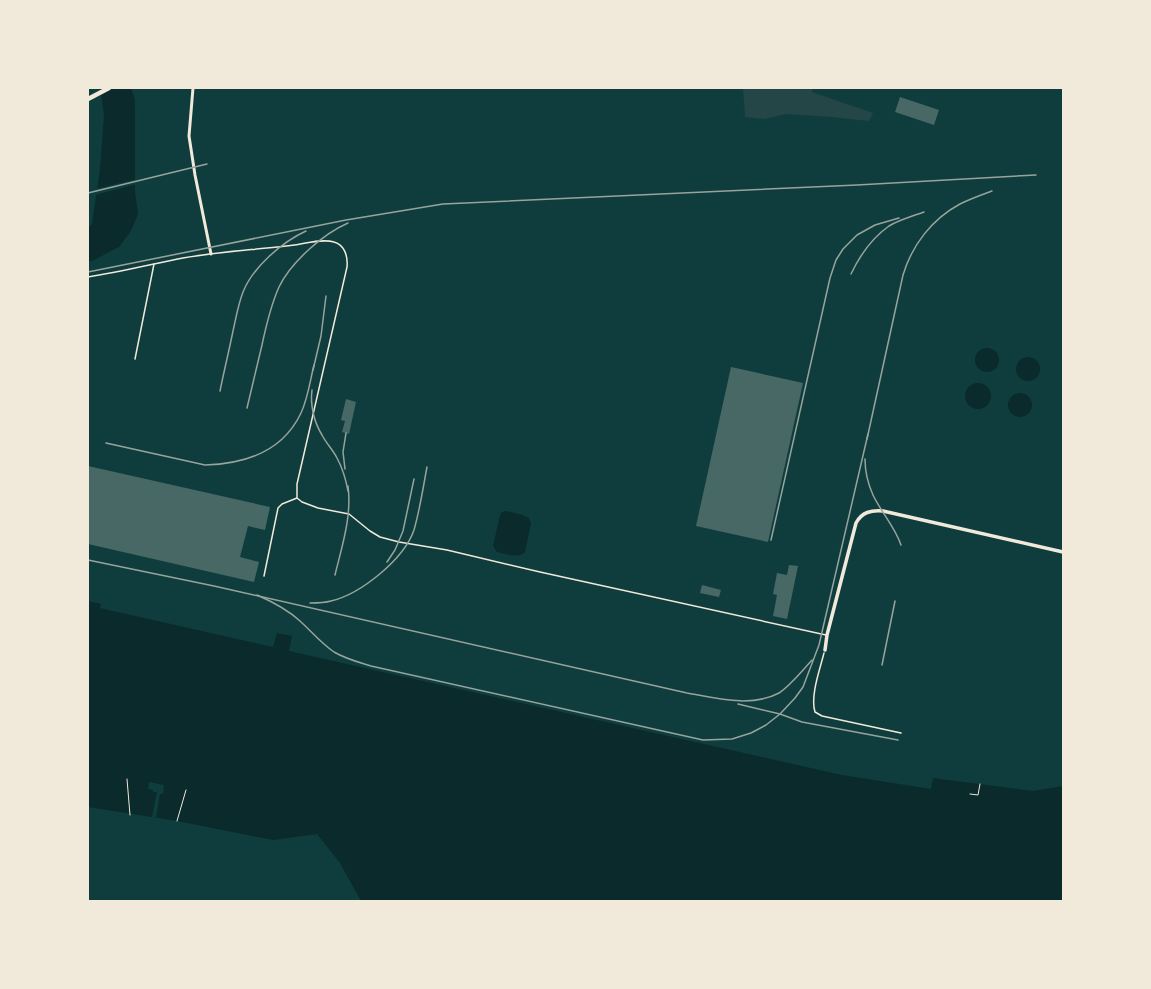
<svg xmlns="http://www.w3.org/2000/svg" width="1151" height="989" font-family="'Nunito Sans',sans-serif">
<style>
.green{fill:#244646}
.water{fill:#0a2a2b}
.pier{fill:#0f3d3e}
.building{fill:#486865}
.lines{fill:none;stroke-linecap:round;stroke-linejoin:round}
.path{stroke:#f1e9da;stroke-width:1}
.service{stroke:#f1e9da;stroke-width:1.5}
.minor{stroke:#f1e9da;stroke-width:3}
.tertiary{stroke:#f1e9da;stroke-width:3.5}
.primary{stroke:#f1e9da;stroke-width:4.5}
.rail{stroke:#97a49c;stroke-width:1.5}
</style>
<rect width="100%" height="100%" fill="#0f3d3e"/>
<polygon class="green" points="743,88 812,88 812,92 873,113 869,121 831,117 786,114 765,119 745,117"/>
<g class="water">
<polygon points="100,88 131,88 135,100 135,192 138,214 131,231 119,247 92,261 88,261 88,228 92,224 100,169 104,115"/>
<circle cx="987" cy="360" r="12"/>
<circle cx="1028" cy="369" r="12"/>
<circle cx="978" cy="396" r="13"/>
<circle cx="1020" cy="405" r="12"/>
<path d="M506,511l17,4 6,3 2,5 -6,29c-7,7 -18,2 -28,0l-4,-6 7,-31 2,-3z"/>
<polygon points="88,601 101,604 100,608 273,647 277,633 292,636 289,651 842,775 931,789 933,778 1033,791 1063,786 1063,901 361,901 340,863 317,834 273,840 222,830 177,821 88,807"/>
</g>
<g class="pier">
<polygon points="137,179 137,184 95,195 95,189"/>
<polygon points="149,782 164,785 163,794 160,794 156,817 152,817 157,792 153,792 153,790 148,789"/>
</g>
<g class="building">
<polygon points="900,97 939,110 934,125 895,112"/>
<polygon points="731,367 803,383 768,542 696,526"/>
<polygon points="346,399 356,402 349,434 342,432 345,421 341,420"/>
<polygon points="88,466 270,507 265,530 248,526 240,557 259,562 254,582 88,544"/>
<polygon points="789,565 798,566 787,619 773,616 777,595 773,594 777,573 787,575"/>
<polygon points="702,585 721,590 719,597 700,593"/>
</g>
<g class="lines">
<g class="path">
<polyline points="127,779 130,815"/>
<polyline points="970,794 978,795 980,784"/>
<polyline points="177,821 186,790"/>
</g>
<g class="service">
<path d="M88,277c32,-5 64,-13 95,-19 34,-6 69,-8 103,-12 14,-1 35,-8 48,-4 11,3 14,15 13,25l-50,217v13"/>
<polyline points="135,359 154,264"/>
<polyline points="297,498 302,502 318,508 349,514 370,531 380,537 399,542 447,550 540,572 826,635"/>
<polyline points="264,576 278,508 282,504 297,498"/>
<path d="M824,653c-4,16 -14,43 -9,59l7,4 79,17"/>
</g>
<polyline class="minor" points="193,88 189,136 195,175 211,254"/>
<path class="tertiary" d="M825,650l2,-15 29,-112c6,-11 15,-13 27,-12l180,41"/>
<polyline class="primary" points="88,99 109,88"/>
<g class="rail">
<polyline points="88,193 207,164"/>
<polyline points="88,272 346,220 443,204 857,185 1036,175"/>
<path d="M851,274c9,-19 21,-36 38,-48 10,-6 24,-10 35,-14"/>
<polyline points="313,370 321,336 326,296"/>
<path d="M312,390c-2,15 2,32 10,45 4,8 11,15 15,23 6,11 9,22 11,33"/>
<path d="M220,391c4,-20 9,-40 13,-60 3,-13 5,-26 10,-39 10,-25 39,-50 63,-61"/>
<path d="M247,408c5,-21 10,-42 15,-63 4,-19 9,-40 17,-58 12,-25 44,-53 69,-64"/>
<path d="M867,439l36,-164c9,-30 29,-56 57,-71 10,-5 21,-9 32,-13"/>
<path d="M106,443l99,22c40,-1 78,-14 96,-52 7,-15 9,-32 13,-48"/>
<path d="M865,459c0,13 3,25 8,36 8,17 22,32 28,50"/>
<polyline points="345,469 343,452 346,433"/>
<polyline points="771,540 830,278 836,260 843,249 857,235 875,225 899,218"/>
<path d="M88,560l126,26 473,107c29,5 64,15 92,0 11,-7 24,-23 33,-33"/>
<polyline points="387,562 395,550 403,531 414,479"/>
<path d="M335,575c7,-29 17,-59 13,-89"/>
<path d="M257,595c16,7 30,14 43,26 11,10 21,22 34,31 12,7 24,10 37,14l332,74 29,-1 19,-6 15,-8 14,-11 15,-16 8,-11 16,-42 49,-211"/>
<path d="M310,603c7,0 14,0 21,-2 30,-7 73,-42 83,-71 6,-21 9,-42 13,-63"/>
<polyline points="882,665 895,601"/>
<polyline points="738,704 780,714 802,722 898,740"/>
</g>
</g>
<rect width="1151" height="989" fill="none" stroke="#f1e9da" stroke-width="178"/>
</svg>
